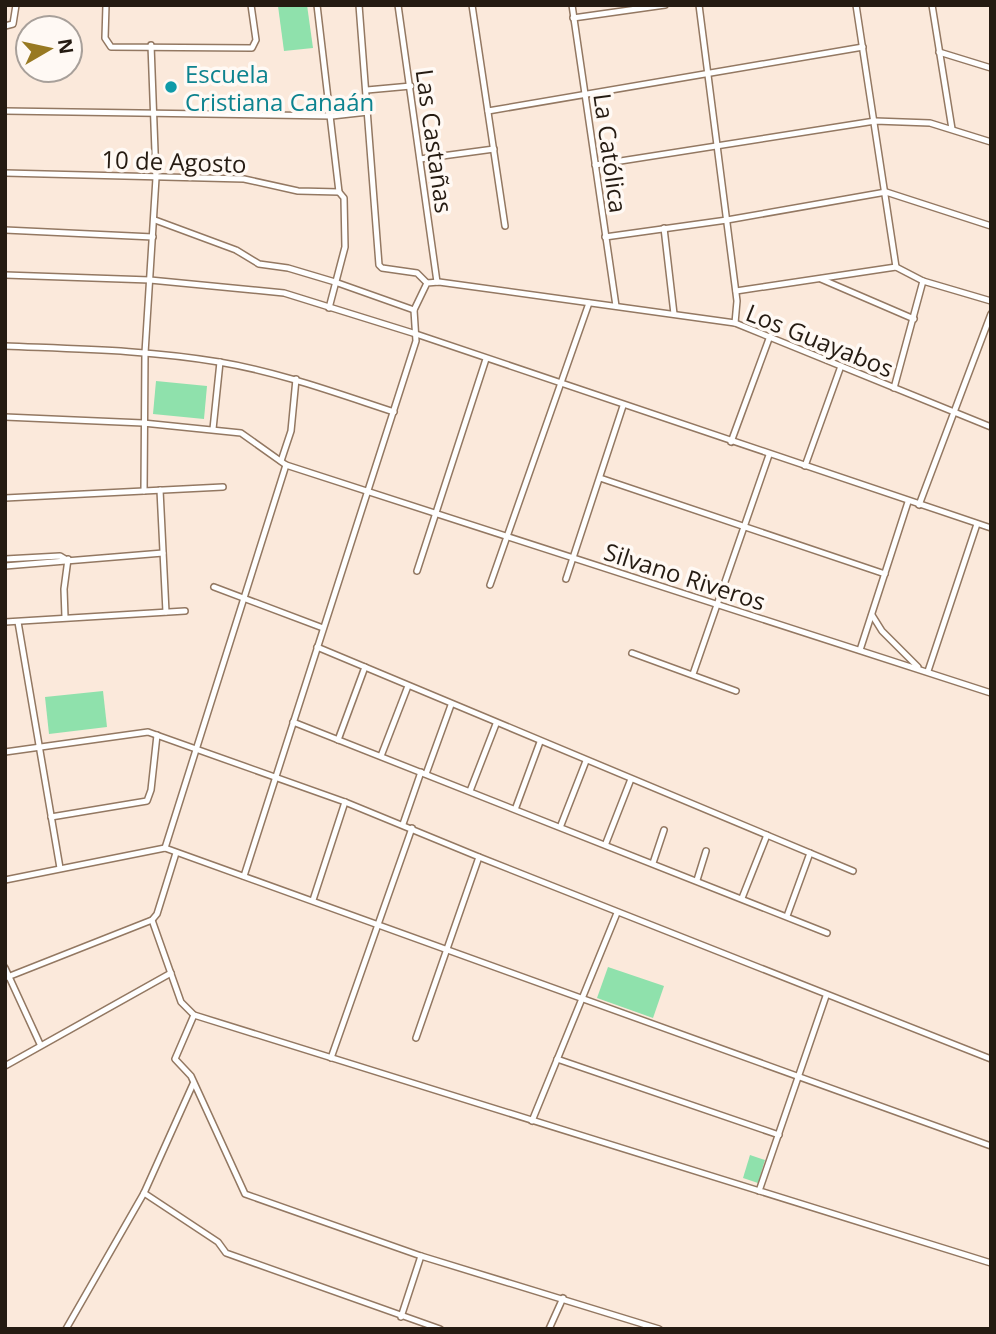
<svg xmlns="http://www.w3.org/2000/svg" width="996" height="1334" font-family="'Open Sans',sans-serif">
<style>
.green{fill:#8fe1ac}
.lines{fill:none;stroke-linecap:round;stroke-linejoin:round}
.street-casing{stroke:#937862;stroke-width:8}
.street{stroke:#fff;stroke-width:5}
.culture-dot{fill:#0f9aa8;stroke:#fff9f4;stroke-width:2.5}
.labels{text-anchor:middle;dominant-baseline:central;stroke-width:7;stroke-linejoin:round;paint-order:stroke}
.culture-label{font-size:24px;fill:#0d838f;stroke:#fff9f4;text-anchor:start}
.street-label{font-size:24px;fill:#251b12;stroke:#fff9f4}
</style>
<rect width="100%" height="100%" fill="#fbe9db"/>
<g class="green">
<polygon points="307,5 313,48 284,51 278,6"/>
<polygon points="156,381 207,386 204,419 153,414"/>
<polygon points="103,691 107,727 49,734 45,697"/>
<polygon points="608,967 664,986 653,1018 597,998"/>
<polygon points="750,1155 765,1160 758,1183 743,1178"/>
</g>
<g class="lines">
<defs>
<g id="street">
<polyline points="106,5 105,38 111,47 252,48 256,40 251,5"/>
<polyline points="317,5 339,192 344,198 345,247 329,308"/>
<polyline points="359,5 379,265 382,268 417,273 427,283"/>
<polyline points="398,5 437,282"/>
<polyline points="472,5 505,226"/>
<polyline points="572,5 616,306"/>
<polyline points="699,5 737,301 735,323"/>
<polyline points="856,5 896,267"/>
<polyline points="932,5 952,129"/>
<polyline points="573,18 665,5"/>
<polyline points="5,26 13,24 16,5"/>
<polyline points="939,52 991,68"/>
<polyline points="367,90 411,86"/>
<polyline points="5,111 332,116 368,112"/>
<polyline points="488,111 863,47"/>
<polyline points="420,159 494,149"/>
<polyline points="595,165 875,121 930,123 991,142"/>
<polyline points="5,173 244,179 298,191 339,192"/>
<polyline points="155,220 236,250 259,264 288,268 335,282 414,310"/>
<polyline points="664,228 674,314"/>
<polyline points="5,230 153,237"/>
<polyline points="605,237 727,220 886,192 991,226"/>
<polyline points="5,275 150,280 284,293 416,334 991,528"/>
<polyline points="821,279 914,319"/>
<polyline points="736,291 896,267 923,281 991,301"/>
<path d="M5,346c71,3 143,4 214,16 60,10 117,31 175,50"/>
<polyline points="894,388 923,281"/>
<polyline points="5,417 143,423 241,433 286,465 991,693"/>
<polyline points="213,429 220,362"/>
<polyline points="731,442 770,336"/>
<polyline points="281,461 291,431 296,379"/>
<polyline points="805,466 841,366"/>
<polyline points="600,478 885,574"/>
<polyline points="160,490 166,612"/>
<polyline points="144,491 145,353 156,178 151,45"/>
<polyline points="5,498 223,487"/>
<polyline points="919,505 991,314"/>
<polyline points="5,559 60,556 65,559"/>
<polyline points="5,566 163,553"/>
<polyline points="417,571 486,359"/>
<polyline points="566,579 623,406"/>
<polyline points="490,585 589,303"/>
<polyline points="214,587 323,628"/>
<polyline points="872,615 882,631 918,667"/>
<polyline points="65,617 64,589 68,559"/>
<polyline points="5,622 185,611"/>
<polyline points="18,622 60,868"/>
<polyline points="317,647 853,871"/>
<polyline points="860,650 908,502"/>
<polyline points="632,653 736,691"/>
<polyline points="928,671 977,524"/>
<polyline points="693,674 769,455"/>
<polyline points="293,722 827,933"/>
<polyline points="338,740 365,667"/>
<polyline points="5,752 148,732 345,802 479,857 991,1059"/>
<polyline points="381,756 408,686"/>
<polyline points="426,774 451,705"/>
<polyline points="470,791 496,724"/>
<polyline points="516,807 540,742"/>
<polyline points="51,817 147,801 151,790 157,735"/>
<polyline points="403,824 421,772"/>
<polyline points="561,825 586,761"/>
<polyline points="606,843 631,779"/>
<polyline points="165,848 286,465"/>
<polyline points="653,863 664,830"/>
<polyline points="244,876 416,341 414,310 427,283 439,282 735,323 991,427"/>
<polyline points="5,880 165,848 991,1146"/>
<polyline points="697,880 706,851"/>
<polyline points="742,898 767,835"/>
<polyline points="313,900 345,802"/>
<polyline points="787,916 810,853"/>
<polyline points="152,920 181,1002 194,1015 991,1263"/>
<polyline points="5,968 40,1044"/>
<polyline points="5,978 152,920 157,914 176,853"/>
<polyline points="194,1015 175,1059 191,1076 245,1194 421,1256 659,1329"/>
<polyline points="416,1038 479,857"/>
<polyline points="331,1058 412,828"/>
<polyline points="557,1059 779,1135"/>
<polyline points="5,1066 171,973"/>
<polyline points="532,1121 617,913"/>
<polyline points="759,1191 826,996"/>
<polyline points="144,1193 218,1242 226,1253 440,1329"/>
<polyline points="401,1317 421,1256"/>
<polyline points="66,1329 144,1193 193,1084"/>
<polyline points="549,1329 563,1298"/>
</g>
</defs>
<use href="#street" class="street-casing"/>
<use href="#street" class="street"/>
</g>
<circle class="culture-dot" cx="171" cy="87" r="7"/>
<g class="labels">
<g class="culture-label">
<text x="185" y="73">Escuela<tspan x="185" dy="28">Cristiana Canaán</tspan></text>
</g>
<g class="street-label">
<text transform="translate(435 141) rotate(82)">Las Castañas</text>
<text transform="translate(611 153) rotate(82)">La Católica</text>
<text transform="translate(174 161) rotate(2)">10 de Agosto</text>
<text transform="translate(820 340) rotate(22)">Los Guayabos</text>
<text transform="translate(685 576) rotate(18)">Silvano Riveros</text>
</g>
</g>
<rect width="996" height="1334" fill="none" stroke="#251b12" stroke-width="14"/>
<g transform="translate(49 49) rotate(81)"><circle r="33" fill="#fff9f4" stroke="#a8a09a" stroke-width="2"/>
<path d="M0-5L12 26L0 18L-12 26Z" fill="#987922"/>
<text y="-10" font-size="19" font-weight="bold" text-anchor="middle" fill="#251b12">N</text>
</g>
</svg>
